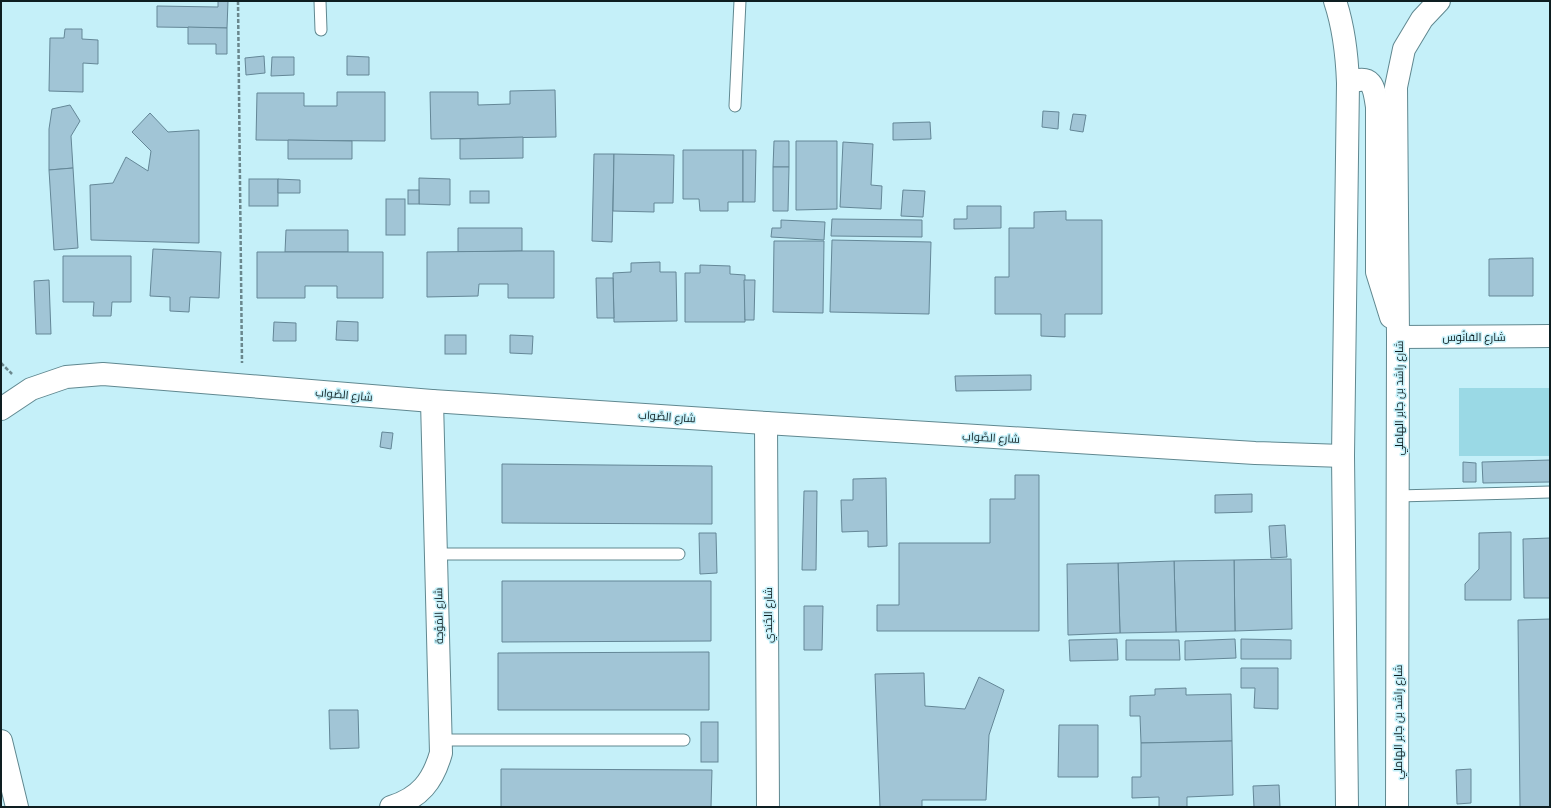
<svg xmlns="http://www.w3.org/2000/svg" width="1551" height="808" font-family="'Open Sans',Cairo,sans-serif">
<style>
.green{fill:#9ad9e5}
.building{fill:#a1c5d6;stroke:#648797}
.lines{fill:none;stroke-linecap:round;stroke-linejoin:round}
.service-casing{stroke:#608890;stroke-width:13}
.minor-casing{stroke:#608890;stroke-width:24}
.tertiary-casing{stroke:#608890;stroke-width:24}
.path{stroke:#6a878d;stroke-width:2.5;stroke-dasharray:4 2;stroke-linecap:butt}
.service{stroke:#fff;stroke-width:11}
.minor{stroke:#fff;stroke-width:22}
.tertiary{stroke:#fff;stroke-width:22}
.labels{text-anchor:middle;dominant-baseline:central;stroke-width:3;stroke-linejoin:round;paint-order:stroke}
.street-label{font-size:11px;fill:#0e1e21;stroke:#c5f0f9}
</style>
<rect width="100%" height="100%" fill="#c5f0f9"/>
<rect class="green" x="1459" y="388" width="91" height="68"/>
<g class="building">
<polygon points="218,1 228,1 227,28 157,27 157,6 218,7"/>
<polygon points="188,27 227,28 227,54 216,54 216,44 188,44"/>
<polygon points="65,29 82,29 82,39 98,40 98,64 83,63 83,92 49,91 50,38 64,38"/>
<polygon points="264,56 265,73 246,75 245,58"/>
<polygon points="347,56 369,57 369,75 347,75"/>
<polygon points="272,57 294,57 294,75 271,76"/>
<polygon points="555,90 556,137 431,139 430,92 478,92 478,105 510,104 510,91"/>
<polygon points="337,92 385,92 385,141 256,140 257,93 304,93 304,106 337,106"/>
<polygon points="70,105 80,121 71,136 73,168 49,170 49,129 52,109"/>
<polygon points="1043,111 1059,112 1058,129 1042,127"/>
<polygon points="150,113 168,132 199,130 199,243 91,240 90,185 113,183 126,157 148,171 151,151 132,132"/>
<polygon points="1073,114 1086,115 1083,132 1070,130"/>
<polygon points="930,122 931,139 893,140 893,123"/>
<polygon points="523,137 523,158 460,159 460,139"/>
<polygon points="288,140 352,141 352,159 288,159"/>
<polygon points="774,141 789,141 789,167 773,167"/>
<polygon points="796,141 837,141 837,209 796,210"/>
<polygon points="843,142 873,144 871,185 882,186 881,209 840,207"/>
<polygon points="683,150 743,150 743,202 728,202 728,211 700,211 699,199 683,199"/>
<polygon points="743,150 756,150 755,202 743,202"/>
<polygon points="594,154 614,154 612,242 592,241"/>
<polygon points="614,154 674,155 673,203 654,203 654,212 613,211"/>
<polygon points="773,167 789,167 788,211 773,211"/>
<polygon points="73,168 78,248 54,250 49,170"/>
<polygon points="419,178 450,179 450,205 419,204"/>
<rect x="249" y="179" width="29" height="27"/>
<polygon points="278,179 300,180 300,193 278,193"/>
<rect x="408" y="190" width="11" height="14"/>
<polygon points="903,190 925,191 923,217 901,216"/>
<rect x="470" y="191" width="19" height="12"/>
<rect x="386" y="199" width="19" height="36"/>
<polygon points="967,206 1001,206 1001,228 954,229 954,219 967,219"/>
<polygon points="1066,211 1066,220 1102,220 1102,314 1065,314 1065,337 1041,336 1041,314 995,314 995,277 1009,277 1009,228 1034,228 1034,212"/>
<polygon points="832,219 922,220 922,237 831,236"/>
<polygon points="781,220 825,222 824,240 771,237 772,228 781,228"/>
<polygon points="458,228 522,228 522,251 458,252"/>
<polygon points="286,230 348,230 348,252 285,252"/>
<polygon points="832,240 931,242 929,314 830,312"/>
<polygon points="774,241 824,241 823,313 773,312"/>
<polygon points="153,249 221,252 219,298 190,297 189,312 170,311 170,297 150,296"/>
<polygon points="522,251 554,251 554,298 508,298 508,284 479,284 478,296 427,297 427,252"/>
<polygon points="257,252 383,252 383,298 337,298 337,286 305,286 305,298 257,298"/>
<polygon points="63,256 131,256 131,302 112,302 111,316 93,316 94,302 63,302"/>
<polygon points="1533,258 1533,296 1489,296 1489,259"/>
<polygon points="660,262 660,272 676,272 677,321 614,322 613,273 631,272 631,263"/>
<polygon points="700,265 730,266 730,274 745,275 745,322 685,322 685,273 700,273"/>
<polygon points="596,278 613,278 614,318 597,318"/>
<polygon points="49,280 51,334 36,334 34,281"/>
<polygon points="744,280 755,280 754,320 745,320"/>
<polygon points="337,321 358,322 358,341 336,340"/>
<polygon points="274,322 296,323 296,341 273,341"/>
<rect x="445" y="335" width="21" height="19"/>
<polygon points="510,335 533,336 532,354 510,353"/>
<polygon points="1031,375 1031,390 956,391 955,376"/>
<polygon points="382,432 393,433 391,449 380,447"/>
<polygon points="1550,460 1550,482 1483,483 1482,462"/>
<polygon points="1463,462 1476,463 1476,482 1463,482"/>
<polygon points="502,464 712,466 712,524 502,523"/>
<polygon points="1015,475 1039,475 1039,631 877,631 877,605 899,605 899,543 990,543 990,499 1015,499"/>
<polygon points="886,478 887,546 868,547 868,531 842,532 841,500 853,500 853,479"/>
<polygon points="804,491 817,491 816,570 802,570"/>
<polygon points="1252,494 1252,512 1215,513 1215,495"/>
<polygon points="1285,525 1287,557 1271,558 1269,526"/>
<polygon points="1511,532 1511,600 1465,600 1465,584 1479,569 1479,533"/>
<polygon points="699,533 716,533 717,573 700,574"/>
<polygon points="1550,538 1550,598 1524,598 1523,539"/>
<polygon points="1291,559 1292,629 1235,631 1234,560"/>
<polygon points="1234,560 1235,631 1176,632 1174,561"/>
<polygon points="1174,561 1176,632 1120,633 1118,563"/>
<polygon points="1118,563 1120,633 1068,635 1067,564"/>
<polygon points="502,581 711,581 711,641 502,642"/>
<polygon points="804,606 823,606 822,650 804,650"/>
<polygon points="1550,619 1550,807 1520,807 1518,620"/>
<polygon points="1117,639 1118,660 1070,661 1069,640"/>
<polygon points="1235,639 1236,658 1185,660 1185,641"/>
<polygon points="1241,639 1291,640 1291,659 1241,659"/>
<polygon points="1126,640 1179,640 1180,660 1126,660"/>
<polygon points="709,652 709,710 498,710 498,653"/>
<polygon points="1241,668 1278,668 1278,709 1254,708 1255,688 1241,688"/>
<polygon points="924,673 925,706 965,709 979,677 1004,690 989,735 986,800 922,800 922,807 880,807 875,674"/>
<polygon points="1186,688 1186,695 1231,694 1232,741 1141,743 1140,716 1130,716 1130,696 1155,695 1155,689"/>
<polygon points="329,710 358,710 359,748 330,749"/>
<rect x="701" y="722" width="17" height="40"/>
<polygon points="1059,725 1098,725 1098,777 1058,777"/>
<polygon points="1232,741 1233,795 1187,797 1187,807 1159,807 1159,797 1132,798 1132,777 1141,777 1141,743"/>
<polygon points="501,769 712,770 711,807 501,807"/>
<polygon points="1471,769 1471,803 1457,804 1456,770"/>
<polygon points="1279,785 1280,807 1254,807 1253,786"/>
</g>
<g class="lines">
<defs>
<g id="service">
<polyline points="320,1 321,30"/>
<polyline points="735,106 740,1"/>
<polyline points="1397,496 1550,492"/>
<polyline points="436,554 679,554"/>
<polyline points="441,740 684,740"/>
</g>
<g id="minor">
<polyline points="1398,337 1550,336"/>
<polyline points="1,409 31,389 66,377 103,374 432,401 766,423 1255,453 1343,456"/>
<polyline points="766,423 768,807"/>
<polyline points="1,741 17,807"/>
<path d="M391,807c29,-9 42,-26 50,-54l-9,-352"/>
</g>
<g id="tertiary">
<path d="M1335,1c9,27 12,54 13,82l-5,373 4,351"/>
<path d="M1348,83c25,-10 26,4 29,24v165l14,45"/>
<polyline points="1397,807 1398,337 1396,87 1404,49 1422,19 1439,1"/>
</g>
</defs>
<use href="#service" class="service-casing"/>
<use href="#minor" class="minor-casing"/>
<use href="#tertiary" class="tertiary-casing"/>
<g class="path">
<polyline points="238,1 242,363"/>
<polyline points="1,363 12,374"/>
</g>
<use href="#service" class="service"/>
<use href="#minor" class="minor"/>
<use href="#tertiary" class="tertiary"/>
</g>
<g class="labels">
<g class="street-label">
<text x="1474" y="336">شارع الفانُوس</text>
<text transform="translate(344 394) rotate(5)">شارع الصَّواب</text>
<text transform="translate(1398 398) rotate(-90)">شارع راشد بن جابر الهاملي</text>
<text transform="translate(667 416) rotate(4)">شارع الصَّواب</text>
<text transform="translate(991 437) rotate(3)">شارع الصَّواب</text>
<text transform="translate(767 615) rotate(-90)">شارع الجُندي</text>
<text transform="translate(438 616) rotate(-91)">شارع المَوْجة</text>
<text transform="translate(1397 722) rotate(-90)">شارع راشد بن جابر الهاملي</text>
</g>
</g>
<rect width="1551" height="808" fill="none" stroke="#0e1e21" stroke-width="4"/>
</svg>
